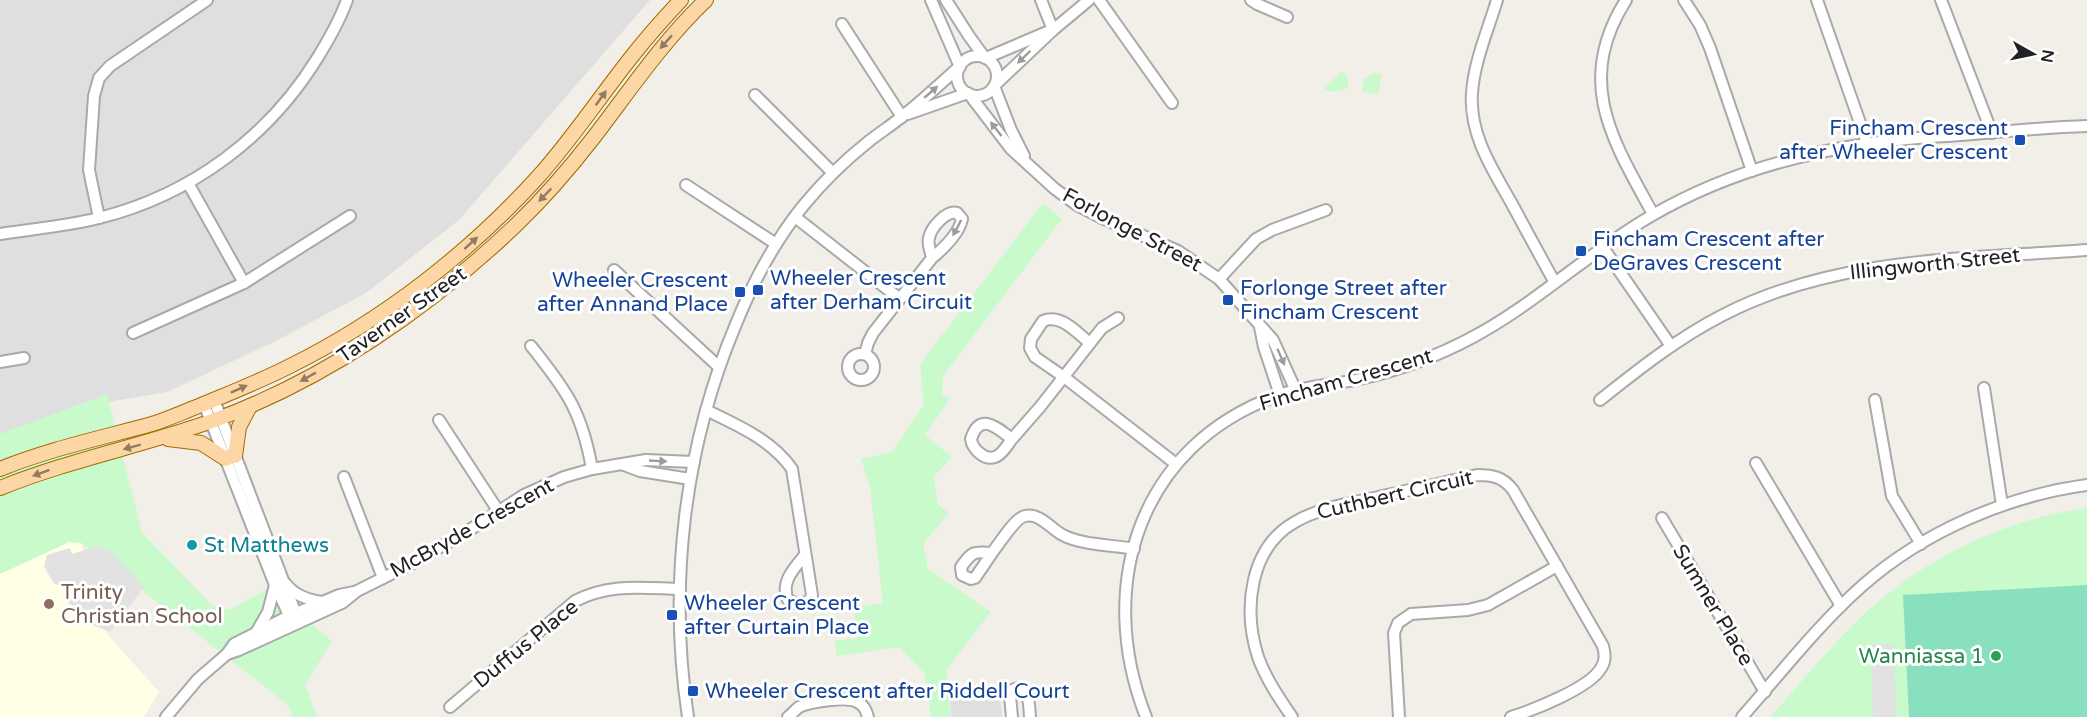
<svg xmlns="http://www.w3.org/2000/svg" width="2087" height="717" font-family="'Varela Round',sans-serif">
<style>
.residential{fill:#e0dfdf}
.education{fill:#ffffe5}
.park{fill:#c8facc}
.pitch{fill:#88e0be}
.parking{fill:#e2e2e2}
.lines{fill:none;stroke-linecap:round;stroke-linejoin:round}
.minor-casing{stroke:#a9a9a9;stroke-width:14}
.major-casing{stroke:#a06b00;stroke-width:16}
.minor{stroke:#fff;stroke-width:10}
.major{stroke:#fcd6a4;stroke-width:14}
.oneway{fill:#8f7c63}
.oneway2{fill:#9c9c9c}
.transit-dot{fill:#1a4fb4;stroke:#fff;stroke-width:2}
.culture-dot{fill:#0f9aa8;stroke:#fff;stroke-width:2}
.education-dot{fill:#8d6e63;stroke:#fff;stroke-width:2}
.leisure-dot{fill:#2e9e5b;stroke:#fff;stroke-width:2}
.labels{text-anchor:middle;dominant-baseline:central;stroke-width:6;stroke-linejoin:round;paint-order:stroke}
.transit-label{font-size:21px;fill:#164399;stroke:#fff;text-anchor:start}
.street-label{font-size:21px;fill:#222;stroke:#fff}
.culture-label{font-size:21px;fill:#0d838f;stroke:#fff;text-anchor:start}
.education-label{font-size:21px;fill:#785e54;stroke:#fff;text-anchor:start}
.leisure-label{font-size:21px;fill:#27864d;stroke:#fff;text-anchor:end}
</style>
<rect width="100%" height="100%" fill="#f2efe9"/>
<g class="residential">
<polygon points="0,0 650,0 459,220 366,293 276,341 167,392 114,401 0,436"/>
<polygon points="999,687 1002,717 952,717 949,693"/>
</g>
<polygon class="education" points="69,542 81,543 108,635 159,692 144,717 0,717 0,574"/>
<g class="park">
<polygon points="1341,72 1347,74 1348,88 1332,92 1324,89"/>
<polygon points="1374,73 1382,75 1378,94 1362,92 1363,80"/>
<polygon points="1043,203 1062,219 943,376 942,394 950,399 925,435 952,457 934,476 938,505 949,513 923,544 928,569 991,612 946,670 951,717 931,717 925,674 899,647 837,656 835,641 858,638 854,607 883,603 870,486 861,459 892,452 924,404 920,364"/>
<polygon points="107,394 142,533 213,606 229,610 268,589 332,641 305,685 317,717 293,717 287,704 81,543 69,542 0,574 0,434"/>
<path d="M2087,508v209h-317c36,-39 69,-83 110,-117 58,-48 132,-82 207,-92z"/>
</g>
<polygon class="pitch" points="2087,585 2087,717 1909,717 1903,595"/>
<g class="parking">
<polygon points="96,546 111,552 144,587 110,632 87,623 68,602 67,597 72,588 54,584 44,566 47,555 70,548 72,554"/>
<polygon points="1871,644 1894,644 1896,717 1873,717"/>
</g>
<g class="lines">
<defs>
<g id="minor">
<polyline points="931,0 960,67"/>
<polyline points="946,0 969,36 985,58"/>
<polyline points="1041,0 1053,30"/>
<polyline points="1099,0 1172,103"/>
<polyline points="1251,0 1257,4 1287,17"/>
<path d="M1497,0c-9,30 -23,62 -25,93 -3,42 21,77 40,111 14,26 28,52 42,77"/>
<path d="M1626,0c-52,82 -13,141 27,214"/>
<polyline points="1684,0 1700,25 1710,48 1752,171"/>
<polyline points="1817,0 1867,143"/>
<polyline points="1941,0 1992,133"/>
<polyline points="842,24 902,117"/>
<circle cx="977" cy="76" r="20"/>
<polyline points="986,58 1047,32"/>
<polyline points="995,85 1053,30 1089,0"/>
<polyline points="994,86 1011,130 1024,156"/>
<polyline points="969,94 1011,149 1055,189 1077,205 1102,218 1178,251 1219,279 1273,340 1296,391"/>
<polyline points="755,95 833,173"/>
<polyline points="908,114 968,93"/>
<polyline points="188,183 244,283"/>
<polyline points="686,185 776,244"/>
<polyline points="795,217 900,299"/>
<polyline points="99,218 89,170 94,96 99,78 110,66 207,0"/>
<path d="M0,234c33,-5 67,-8 99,-16 92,-23 170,-81 219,-161 11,-18 22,-37 29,-57"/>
<polyline points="1602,246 1671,346"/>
<polyline points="614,270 719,367"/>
<polyline points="1219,279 1256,239 1272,230 1326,210"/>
<polyline points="1260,327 1264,347 1280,395"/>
<polyline points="133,333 244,283 350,216"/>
<path d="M1090,343c-13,-10 -29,-30 -47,-22l-12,18 -1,9 5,9 29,20 112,87"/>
<path d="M531,346c36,45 51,66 61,123"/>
<circle cx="861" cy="367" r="13"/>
<path d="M865,354l3,-11 5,-10 59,-75c12,-10 27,-24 30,-39l-5,-6c-10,-3 -26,14 -28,25 -2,6 2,14 3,20"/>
<polyline points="0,362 24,358"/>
<polyline points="1984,388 2002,505"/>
<polyline points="214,400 299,622"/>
<path d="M1600,400c39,-31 78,-62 123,-85 112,-58 242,-56 364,-65"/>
<polyline points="1875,400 1892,496 1921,544"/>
<polyline points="204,404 275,585 293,624"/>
<path d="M706,410c31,15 66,30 86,59l20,126 -2,5 -10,5 -12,-5c-8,-18 6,-31 16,-44"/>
<polyline points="439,420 499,512"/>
<path d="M1012,439c-4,5 -10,16 -17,18 -11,4 -23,-9 -24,-18 9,-28 26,-11 41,0l28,-32 62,-79 16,-10"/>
<polyline points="1756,463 1841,606"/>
<polyline points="624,465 640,471 690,479"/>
<polyline points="344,477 383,578"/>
<polyline points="1662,518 1765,692"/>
<path d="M992,553l-17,25 -4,1 -9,-4 -1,-8c11,-15 12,-16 31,-14 7,-9 23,-35 33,-37 15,-3 25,12 36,18 18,11 52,11 73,15"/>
<path d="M286,584c8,11 23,16 36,18"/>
<polyline points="257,631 268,612 275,585"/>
<polyline points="227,654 239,650 342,603 357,591 413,563 471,529 524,495 564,477 592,469 646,460 694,462"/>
<path d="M450,707l125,-106c35,-18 67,-13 105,-12"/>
<polyline points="166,717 198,679 227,654 234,644 289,616 339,595 354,592"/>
<path d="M688,717c-20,-132 -4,-270 48,-393 17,-42 38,-82 67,-118 19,-23 41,-45 65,-64 11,-9 24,-17 36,-27 19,-15 37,-32 55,-48"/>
<path d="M788,717c4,-3 7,-7 11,-10 11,-5 48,-11 58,-5 7,3 9,8 11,15"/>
<path d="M1012,717l-2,-21 2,-6c18,-8 17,15 18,27"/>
<path d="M1146,717c-52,-132 -6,-273 133,-322 26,-9 55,-10 81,-16 39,-9 78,-23 113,-42 62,-33 116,-85 178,-121 65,-38 141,-61 215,-72 35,-6 72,-7 107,-10 38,-3 76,-7 114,-8"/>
<path d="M1292,717c-13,-19 -26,-38 -34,-60 -15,-47 -9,-109 37,-135 24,-14 52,-18 79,-24 34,-8 69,-15 103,-23 16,0 26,2 36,15l90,156c2,8 3,15 -2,22 -11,20 -68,42 -90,49"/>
<polyline points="1399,717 1394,633 1398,623 1411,614 1468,610 1488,605 1557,566"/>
<path d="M1742,717c39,-44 76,-92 120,-131 61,-54 144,-90 225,-101"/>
</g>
<g id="major">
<polyline points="168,439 201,443 226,459"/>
<polyline points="235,456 239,427 250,406"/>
<path d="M0,469c49,-20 101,-31 152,-45 16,-5 31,-12 47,-18 31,-13 62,-25 91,-40 93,-46 179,-113 248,-189 35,-39 63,-82 95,-122 15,-19 31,-37 48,-55"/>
<path d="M0,488c69,-28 142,-42 212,-67 113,-41 217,-113 304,-196 28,-27 54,-57 78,-88 36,-47 69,-96 112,-137"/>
</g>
</defs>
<use href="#minor" class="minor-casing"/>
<use href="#major" class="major-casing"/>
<use href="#minor" class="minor"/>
<use href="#major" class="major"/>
</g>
<defs><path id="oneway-solid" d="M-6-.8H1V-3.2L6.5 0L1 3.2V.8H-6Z" transform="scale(1.5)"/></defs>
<g class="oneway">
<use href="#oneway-solid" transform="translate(666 42) rotate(132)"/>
<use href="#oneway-solid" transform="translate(601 98) rotate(-54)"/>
<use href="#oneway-solid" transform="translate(545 195) rotate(134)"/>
<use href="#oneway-solid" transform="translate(471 243) rotate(-42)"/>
<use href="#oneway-solid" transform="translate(308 377) rotate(151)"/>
<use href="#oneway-solid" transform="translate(239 389) rotate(-24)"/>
<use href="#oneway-solid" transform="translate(132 447) rotate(165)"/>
<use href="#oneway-solid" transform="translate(41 473) rotate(160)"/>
</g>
<g class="oneway2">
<use href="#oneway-solid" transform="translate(1024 57) rotate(136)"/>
<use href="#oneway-solid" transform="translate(931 92) rotate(-41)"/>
<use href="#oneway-solid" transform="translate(996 129) rotate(-128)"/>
<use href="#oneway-solid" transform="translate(957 228) rotate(118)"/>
<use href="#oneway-solid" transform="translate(1281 357) rotate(66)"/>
<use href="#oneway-solid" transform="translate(658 461) rotate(3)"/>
</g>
<g class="transit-dot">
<rect x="2014" y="134" width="12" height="12" rx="3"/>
<rect x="1575" y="245" width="12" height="12" rx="3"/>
<rect x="752" y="284" width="12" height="12" rx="3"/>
<rect x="734" y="286" width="12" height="12" rx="3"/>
<rect x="1222" y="294" width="12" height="12" rx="3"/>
<rect x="666" y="609" width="12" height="12" rx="3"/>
<rect x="687" y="685" width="12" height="12" rx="3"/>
</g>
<circle class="culture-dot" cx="192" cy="545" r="6"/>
<circle class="education-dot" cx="49" cy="604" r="6"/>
<circle class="leisure-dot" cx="1996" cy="656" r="6"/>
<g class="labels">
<g class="transit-label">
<text x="2008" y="128" text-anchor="end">Fincham Crescent<tspan x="2008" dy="24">after Wheeler Crescent</tspan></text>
<text x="1593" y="239">Fincham Crescent after<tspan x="1593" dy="24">DeGraves Crescent</tspan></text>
<text x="770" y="278">Wheeler Crescent<tspan x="770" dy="24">after Derham Circuit</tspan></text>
<text x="728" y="280" text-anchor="end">Wheeler Crescent<tspan x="728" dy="24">after Annand Place</tspan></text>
<text x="1240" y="288">Forlonge Street after<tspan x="1240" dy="24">Fincham Crescent</tspan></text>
<text x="684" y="603">Wheeler Crescent<tspan x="684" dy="24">after Curtain Place</tspan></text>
<text x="705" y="691">Wheeler Crescent after Riddell Court</text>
</g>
<g class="street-label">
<text transform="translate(1132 230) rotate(28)">Forlonge Street</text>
<text transform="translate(1935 264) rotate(-6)">Illingworth Street</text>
<text transform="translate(402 315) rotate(-35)">Taverner Street</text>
<text transform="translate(1346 380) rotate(-16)">Fincham Crescent</text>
<text transform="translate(1395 495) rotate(-13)">Cuthbert Circuit</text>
<text transform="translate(472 528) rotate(-29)">McBryde Crescent</text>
<text transform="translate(1713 605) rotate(59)">Sumner Place</text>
<text transform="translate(526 644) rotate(-39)">Duffus Place</text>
</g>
<g class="culture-label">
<text x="204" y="545">St Matthews</text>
</g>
<g class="education-label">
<text x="61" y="592">Trinity<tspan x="61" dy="24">Christian School</tspan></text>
</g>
<g class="leisure-label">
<text x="1984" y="656">Wanniassa 1</text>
</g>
</g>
<g transform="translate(2033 54) rotate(99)" stroke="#ffffff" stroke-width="4.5" paint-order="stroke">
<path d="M0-4.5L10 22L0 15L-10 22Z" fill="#222222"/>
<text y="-9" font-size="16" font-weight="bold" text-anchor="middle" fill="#222222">N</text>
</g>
</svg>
